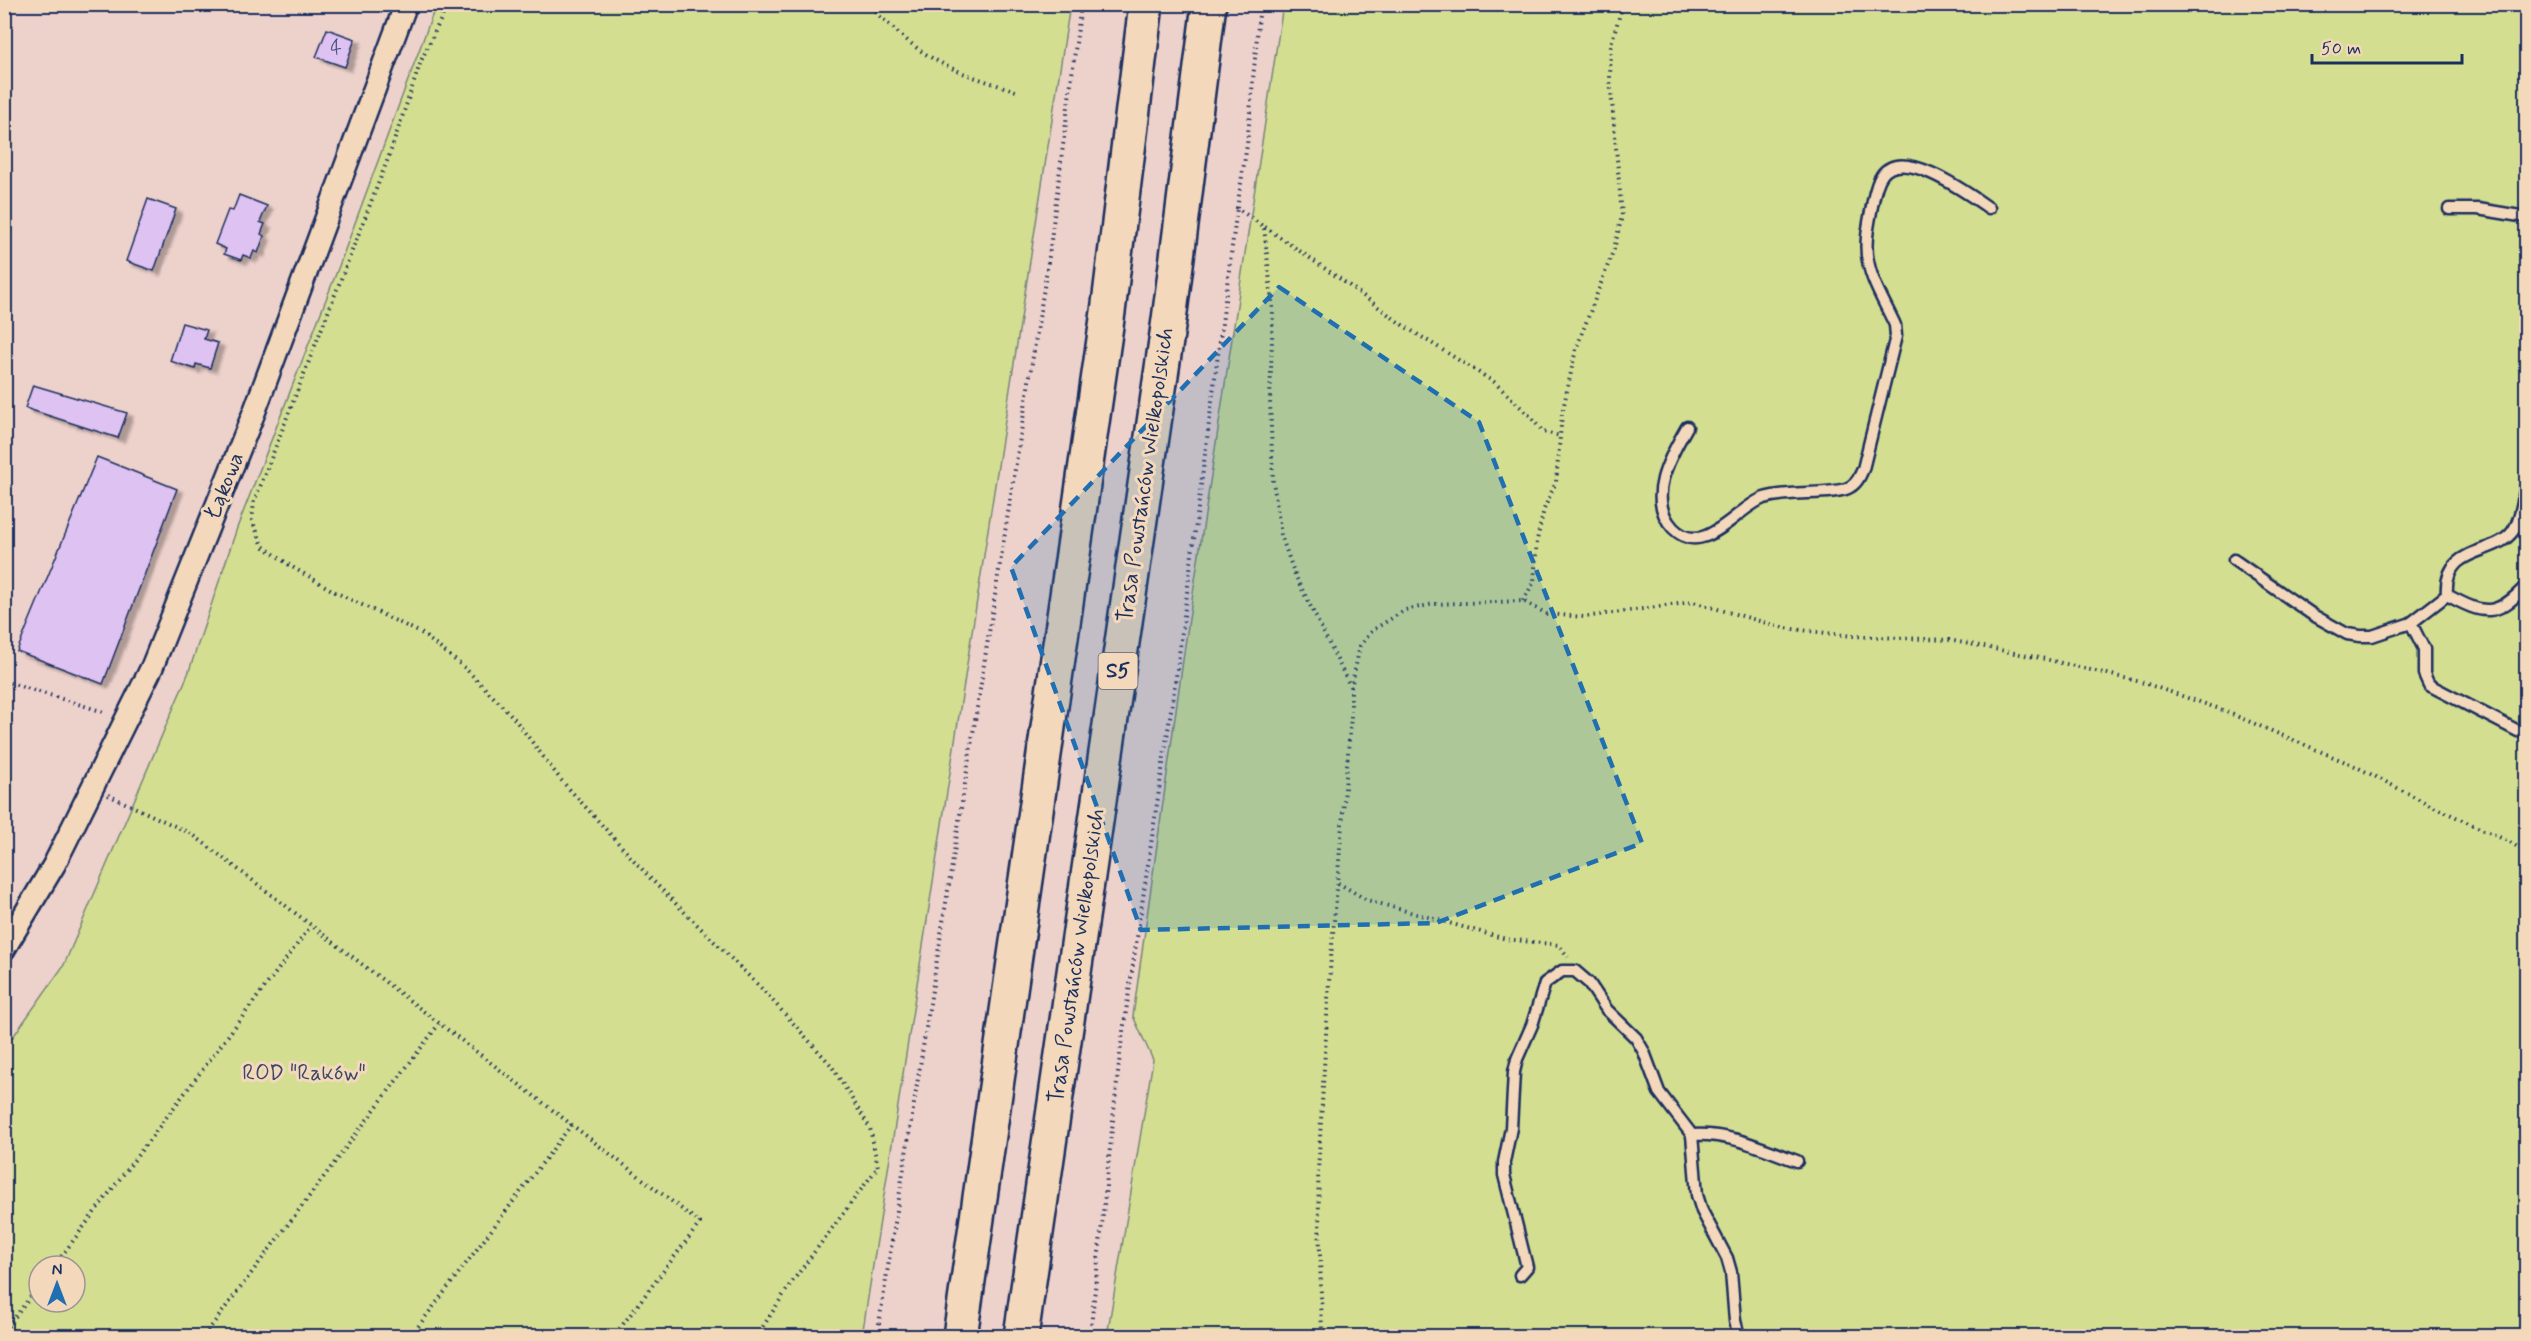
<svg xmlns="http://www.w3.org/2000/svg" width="2531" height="1341" font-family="Mynerve,sans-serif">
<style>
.green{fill:#d3de91;stroke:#778678;stroke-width:1.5;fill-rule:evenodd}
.building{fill:#dec2f1;stroke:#1b2f5e;stroke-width:1.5;filter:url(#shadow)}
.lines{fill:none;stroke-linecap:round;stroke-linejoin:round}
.lane-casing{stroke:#1b2f5e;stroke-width:15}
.street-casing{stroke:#1b2f5e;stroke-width:26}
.highway-casing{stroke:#1b2f5e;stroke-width:38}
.path{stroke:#1b2f5e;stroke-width:4;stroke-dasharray:1.5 4.5;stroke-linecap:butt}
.lane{stroke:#f4d8bb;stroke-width:10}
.street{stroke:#f4d8bb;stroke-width:21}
.highway{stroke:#f4d8bb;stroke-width:33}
.marked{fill:#1f6fb2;fill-opacity:0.2;stroke:#1f6fb2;stroke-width:4.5;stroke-dasharray:12 8;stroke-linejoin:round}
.labels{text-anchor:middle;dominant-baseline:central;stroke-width:6;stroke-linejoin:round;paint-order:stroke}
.number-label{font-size:20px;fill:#4c5483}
.shield{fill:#f4d8bb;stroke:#5c627a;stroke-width:1.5}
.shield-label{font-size:21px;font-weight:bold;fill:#1b2f5e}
.street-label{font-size:22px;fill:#1b2f5e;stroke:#f4d8bb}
.park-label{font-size:22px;fill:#374966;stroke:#f4d8bb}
</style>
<defs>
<filter id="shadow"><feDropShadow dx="6" dy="4" stdDeviation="1.5" flood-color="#0004"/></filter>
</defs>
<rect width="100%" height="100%" fill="#edd1cb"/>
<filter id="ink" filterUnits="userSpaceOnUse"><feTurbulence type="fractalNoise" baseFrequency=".0167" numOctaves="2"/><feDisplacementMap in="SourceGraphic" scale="12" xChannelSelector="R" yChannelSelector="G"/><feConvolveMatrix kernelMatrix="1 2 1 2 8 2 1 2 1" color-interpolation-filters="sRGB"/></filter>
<g filter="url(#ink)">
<g class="green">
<path d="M436,5h634l-208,1331h-857v-288l59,-83 124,-291 49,-146 102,-262zM39,1266h36v36h-36z"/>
<polygon points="1283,5 2526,5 2526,1336 1107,1336 1153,1060 1133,1016 1186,639"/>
</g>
<g class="building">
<polygon points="327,29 355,39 345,67 316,57"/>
<polygon points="239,195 267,206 260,222 265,224 261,234 264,236 258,253 254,251 251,258 243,255 241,260 224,254 226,249 215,244 228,210 233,211"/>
<polygon points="148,199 176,209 154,271 126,261"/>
<polygon points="182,323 207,330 204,339 218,343 210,368 196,364 195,369 170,361"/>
<polygon points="33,385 127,413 118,438 25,408"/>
<polygon points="97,457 177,489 103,684 17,651"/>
</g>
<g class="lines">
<defs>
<g id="lane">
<polyline points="2449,209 2478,209 2526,217"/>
<path d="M1687,427c-16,28 -42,71 -14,101 31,32 64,-21 91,-30 22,-8 72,-2 86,-11 7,-4 10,-11 13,-18l33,-133 -1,-11c-9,-20 -23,-42 -27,-64 -4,-17 1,-38 4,-55 2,-10 4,-23 10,-31 21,-30 88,20 107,33"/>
<path d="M2234,560l79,55 34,19 13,2h12l39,-13 36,-28c-4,-51 48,-38 66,-64 8,-11 10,-32 13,-45"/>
<path d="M2447,595c37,20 49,23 79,-9"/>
<polyline points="2411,623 2424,649 2424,674 2429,685 2518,731"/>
<path d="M1692,1135c36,-3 71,14 105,26"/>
<polyline points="1520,1275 1527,1267 1504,1175 1504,1162 1511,1128 1514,1072 1517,1059 1532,1025 1545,983 1562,971 1575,971 1589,983 1607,1010 1636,1038 1644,1052 1659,1092 1692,1135 1697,1195 1702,1211 1727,1258 1731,1272 1735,1321 1739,1336"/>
</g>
<polyline id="street" points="4,949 54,865 152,667 255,410 406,4"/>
<g id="highway">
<polyline points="960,1336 1108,312 1146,4"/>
<polyline points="1021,1336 1169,320 1209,4"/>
</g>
</defs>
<use href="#lane" class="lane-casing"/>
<use href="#street" class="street-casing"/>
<use href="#highway" class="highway-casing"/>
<g class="path">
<polyline points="448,4 421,61 389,156 254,502 252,520 263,546 292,567 337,593 421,633 465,668 513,717 561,780 651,879 763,990 831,1065 870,1128 878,1167 789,1286 757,1336"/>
<path d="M866,4c22,19 41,39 66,54 27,16 57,24 87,34"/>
<polyline points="1260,4 1247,145 1237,208 1264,227 1273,310 1270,401 1273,481 1281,535 1295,575 1351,688 1351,716 1329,982 1318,1172 1322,1336"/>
<polyline points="1265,227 1343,281 1404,326 1494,382 1529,415 1543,432 1561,436"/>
<polyline points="1523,601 1534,582 1537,540 1544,509 1556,482 1562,414 1576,349 1614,249 1622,216 1610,79 1611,44 1623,4"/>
<polyline points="4,681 107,713"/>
<polyline points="1351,688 1360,646 1373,630 1405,610 1434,604 1523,601 1547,614 1584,617 1693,602 1784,628 1852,636 1949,640 2045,659 2141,682 2217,708 2355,766 2432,806 2512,843 2526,853"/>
<polyline points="108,795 192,834 700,1223 614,1336"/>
<polyline points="1338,883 1367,900 1506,939 1559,945 1568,957"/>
<polyline points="54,1266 311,926"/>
<polyline points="4,1331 39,1286"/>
<polyline points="204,1336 439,1024"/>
<polyline points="411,1336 572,1124"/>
<polyline points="877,1336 1049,256 1081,4"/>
<polyline points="1090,1336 1121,1045 1177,670 1237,208"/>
</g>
<use href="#lane" class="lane"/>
<use href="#street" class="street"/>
<use href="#highway" class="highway"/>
</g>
</g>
<path class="marked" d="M1279,287l200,135 163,421 -206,80 -295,7 -130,-363z"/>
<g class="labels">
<g class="number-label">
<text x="336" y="48">4</text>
</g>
<rect class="shield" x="1098.5" y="653" width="39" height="36" rx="4.5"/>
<g class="shield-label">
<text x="1118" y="671">S5</text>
</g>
<g class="street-label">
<text transform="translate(1146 475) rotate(-82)">Trasa Powstańców Wielkopolskich</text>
<text transform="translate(225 486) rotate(-68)">Łąkowa</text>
<text transform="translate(1077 956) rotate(-82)">Trasa Powstańców Wielkopolskich</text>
</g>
<g class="park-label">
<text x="304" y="1074">ROD "Raków"</text>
</g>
</g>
<rect width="2531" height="1341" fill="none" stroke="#f4d8bb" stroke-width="24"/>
<rect x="12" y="12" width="2507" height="1317" fill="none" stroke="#1b2f5e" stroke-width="2" filter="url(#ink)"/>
<g transform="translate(57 1284)"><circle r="28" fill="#f4d8bb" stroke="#9d9496" stroke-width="1.5"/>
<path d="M0-4.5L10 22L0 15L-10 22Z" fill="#1f6fb2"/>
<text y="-9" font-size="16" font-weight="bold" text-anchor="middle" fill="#1b2f5e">N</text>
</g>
<path d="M2312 54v9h150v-9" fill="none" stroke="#1b2f5e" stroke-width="3"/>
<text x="2321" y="54" font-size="18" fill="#1b2f5e" stroke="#f4d8bb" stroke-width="4.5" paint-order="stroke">50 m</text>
</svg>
